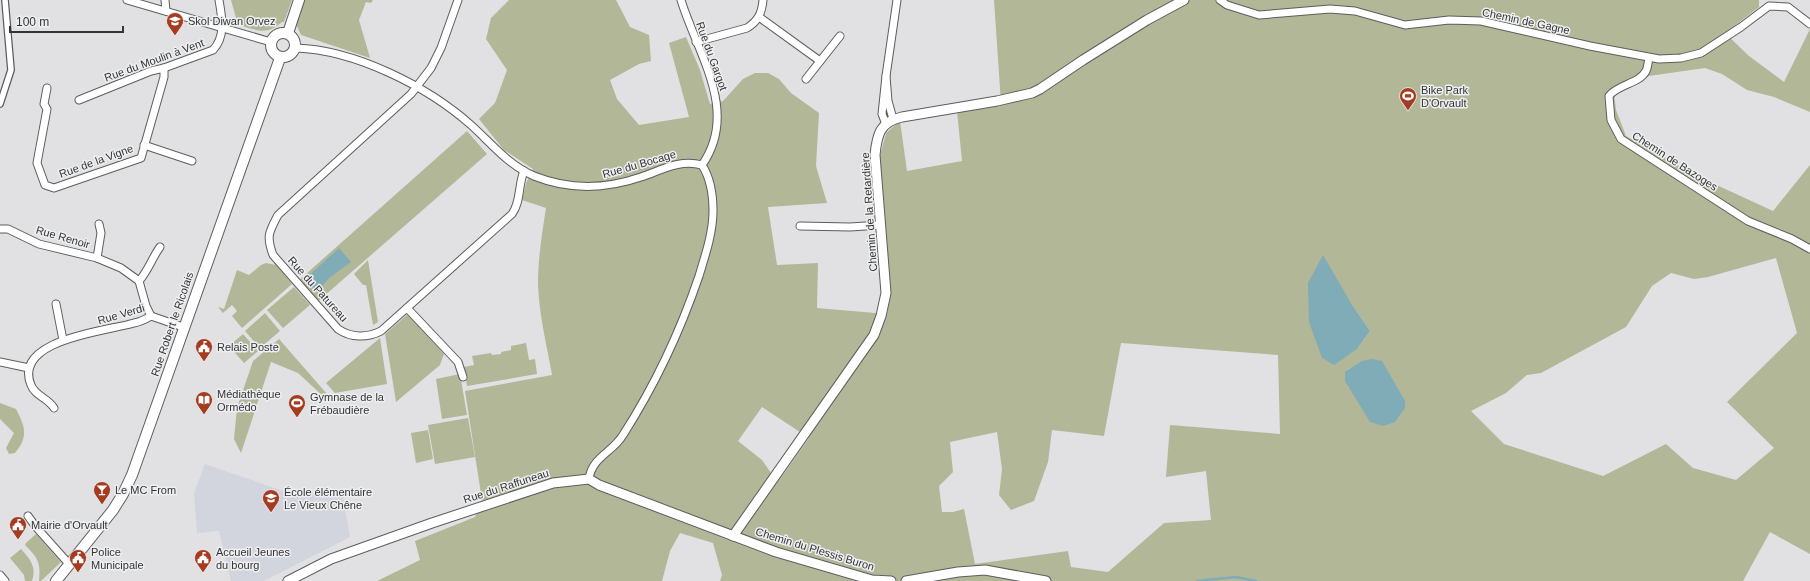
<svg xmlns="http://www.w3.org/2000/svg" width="1810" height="581" font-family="Helvetica,sans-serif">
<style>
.built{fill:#d3d5de}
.green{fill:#b2b798;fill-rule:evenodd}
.water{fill:#7facb6}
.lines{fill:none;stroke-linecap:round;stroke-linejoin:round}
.stream{stroke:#7facb6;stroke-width:2.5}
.pedestrian-casing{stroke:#5c5d5e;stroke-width:8}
.minor-casing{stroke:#5c5d5e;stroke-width:9}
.tertiary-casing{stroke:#5c5d5e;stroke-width:11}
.secondary-casing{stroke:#5c5d5e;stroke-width:12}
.pedestrian{stroke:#fff;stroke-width:5.5}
.minor{stroke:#fff;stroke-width:7}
.tertiary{stroke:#fff;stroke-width:9}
.secondary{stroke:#fff;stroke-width:10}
.labels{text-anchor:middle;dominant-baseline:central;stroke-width:3;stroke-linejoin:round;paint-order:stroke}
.poi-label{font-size:11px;fill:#343435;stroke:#eeeff0;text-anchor:start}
.street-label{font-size:11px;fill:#343435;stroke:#eeeff0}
</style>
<rect width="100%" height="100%" fill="#e1e1e3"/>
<polygon class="built" points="205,464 295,495 342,491 350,537 264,581 231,581 219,531 197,533 194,493"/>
<g class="green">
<path d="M231,0h61l-8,22h-2c-16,14 -24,8 -44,3z"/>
<polygon points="304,0 373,0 371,3 366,2 359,20 370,58 301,35 296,24"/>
<path d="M509,0h107l14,27 19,8 2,26 -12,3 -29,16 7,19 22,26 50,-8 -20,-74 17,-6 14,33 10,34 13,-3 20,-22 12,-6h13l11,6 12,14 28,20 -3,53 11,37 -59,4 9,58 41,-2 -1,45 70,6 3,-20 -10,-138 6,-23 14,-12 7,50 55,-10 -5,-50 44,-8 -7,-103h765v7l-34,26 24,23 35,26 26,-53v83l-36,-15 -27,-7 -25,-16 -17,-6 -56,8 -35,18 2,16 10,26 69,39 78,36 37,-46v389l-40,-22 -27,49h-1023l2,-6 -9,-32 -33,-10 -10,18 -8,30h-285l43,-21 -5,-19 60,-24 7,-17 -17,-109 87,-16c-5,-29 -13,-60 -14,-91 0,-25 4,-51 8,-76l-24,-8 4,-17 7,-14 -29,-19 -25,-31 16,-16 12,-33 -21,-31 5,-21zM1776,258l21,75 -70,69 47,46 -38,32 -43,-12 -27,-24 -63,32 -99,-32 -33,-33 35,-18 21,-18 14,-2 85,-46 26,-41 19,-13 23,6 14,-2zM1351,303l19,28 -13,18zM1121,343l157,12 2,79 -110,-9 -4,52 40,-6 5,49 -47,3 -56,49 -37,-5 -3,-16 -93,13 -11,-55 -11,3h-11l-3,-26 14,-14 -3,-30 47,-10 5,37 -3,26 12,15 23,-9 14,-39 4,-32 52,6zM762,407l47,31 -29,41 -9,-6 -9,-13 -24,-19z"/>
<polygon points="467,131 487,154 316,303 297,282"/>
<polygon points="368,260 378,322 373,325 366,285 363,285 354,274"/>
<polygon points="266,263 276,265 292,284 242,328 232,316 237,311 232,305 223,313 218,307 224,309 237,270 249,275 261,265"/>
<polygon points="294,287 310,305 283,328 267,310"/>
<polygon points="265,313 280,331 260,348 245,331"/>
<polygon points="408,314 444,354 440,365 396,402 385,334"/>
<polygon points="243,334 258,351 244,363 229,346"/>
<polygon points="380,338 387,384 335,393 326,383"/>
<polygon points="279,339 327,394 324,397 298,373 271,362 241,453 234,439 237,408 253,361"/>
<polygon points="526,343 529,360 535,359 537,374 467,386 464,367 474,365 472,356 491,353 492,355 501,354 501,352 511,350 511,346"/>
<polygon points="460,374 467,415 442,419 436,379"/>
<path d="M0,403l16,6c9,18 13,27 -1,44l-6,1 -3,-6 8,-15 -14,-14z"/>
<polygon points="468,418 475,457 435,464 428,425"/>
<polygon points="428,430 433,459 416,463 411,433"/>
<path d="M36,534l25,28 -20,19h-2c2,-18 -1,-23 -14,-36l1,-2z"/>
<path d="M21,549c9,10 16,18 11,32h-7l-1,-6 -14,-17z"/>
</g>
<g class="water">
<polygon points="339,248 351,262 329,278 317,292 305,279"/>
<polygon points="1323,255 1351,303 1370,331 1357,349 1334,365 1322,358 1309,322 1308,283"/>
<polygon points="1372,359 1382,361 1405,401 1405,408 1395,422 1383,426 1370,422 1345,381 1345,372 1362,361"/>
</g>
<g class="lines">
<polyline class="stream" points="1197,581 1236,577 1256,581"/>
<defs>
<polyline id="pedestrian" points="0,104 11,70 5,0"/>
<g id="minor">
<polyline points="127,0 271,42"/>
<polyline points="165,0 166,11"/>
<path d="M458,0l-17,48 -10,20 -20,26 -133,121c-9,17 -12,21 -5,40l65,74c13,9 29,9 43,2l131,-117c9,-12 6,-29 12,-43"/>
<path d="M681,0c16,53 59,111 21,165"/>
<polyline points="1220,0 1227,5 1259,15 1330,9 1355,11 1405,25 1449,20 1481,21 1590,46 1659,59 1681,58 1701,53 1741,27 1769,6 1788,7 1810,24"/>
<polyline points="759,17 820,61"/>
<path d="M696,42l51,-14c11,-7 15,-15 16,-28"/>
<path d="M296,48c59,2 131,38 175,77 20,18 37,40 63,51 35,14 72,13 107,1 21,-7 38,-18 61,-12 9,14 11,30 11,46 0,22 -8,45 -14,65 -19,56 -44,109 -76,159 -11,18 -31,22 -34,44"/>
<path d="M1649,58c-1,4 -1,9 -3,13 -7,13 -28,13 -37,25l2,24 10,19 127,82 44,18 18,10"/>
<polyline points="886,76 897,0"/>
<polyline points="806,79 840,36"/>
<polyline points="47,88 44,104 47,109 37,163 45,185 54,188 141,158 164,77 164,68"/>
<path d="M79,100l72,-29 13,-3 49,-18c13,-14 9,-32 6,-50"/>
<polyline points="886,124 882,114 886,76 888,101 893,119"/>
<polyline points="144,145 192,161"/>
<polyline points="800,226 850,227 881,225"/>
<polyline points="0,229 8,229 39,244 97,258 121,268 139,281 146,306 151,316"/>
<polyline points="97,258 101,233 99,224"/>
<path d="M139,281c9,-10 13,-23 21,-34"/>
<polyline points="56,304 63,340"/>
<polyline points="407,308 458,362 463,377"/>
<polyline points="0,362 29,368"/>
<path d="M54,408c-6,-10 -19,-12 -23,-23 -19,-46 77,-54 103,-62 6,-1 12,-4 17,-7l32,11"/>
<polyline points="28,516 36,527 70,565"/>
<polyline points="0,575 5,581"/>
</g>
<g id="tertiary">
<path d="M733,536l141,-201 7,-19 5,-23 -11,-138c2,-21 5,-33 27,-38l95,-16 35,-8 8,-4 43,-29 64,-40 37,-20"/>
<polyline points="288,581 331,559 432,523 553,483 589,479 599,485 776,552 872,580 891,581"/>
<polyline points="906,581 958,572 985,570 1046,581"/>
</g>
<g id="secondary">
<circle cx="283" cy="45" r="12"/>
<polyline points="288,33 299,0"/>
<polyline points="56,581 113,510 123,494 132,475 280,58"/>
</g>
</defs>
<use href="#pedestrian" class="pedestrian-casing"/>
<use href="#minor" class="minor-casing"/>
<use href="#tertiary" class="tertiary-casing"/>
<use href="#secondary" class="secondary-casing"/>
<use href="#pedestrian" class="pedestrian"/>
<use href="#minor" class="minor"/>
<use href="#tertiary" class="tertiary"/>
<use href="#secondary" class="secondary"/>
</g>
<defs>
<symbol id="school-pin" viewBox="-11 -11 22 30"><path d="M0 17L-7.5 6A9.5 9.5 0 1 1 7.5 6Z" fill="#a53c21" stroke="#eeeff0"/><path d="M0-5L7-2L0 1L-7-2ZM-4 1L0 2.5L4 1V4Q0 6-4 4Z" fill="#fff"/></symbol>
<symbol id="stadium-pin" viewBox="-11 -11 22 30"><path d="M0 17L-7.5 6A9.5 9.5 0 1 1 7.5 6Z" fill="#a53c21" stroke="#eeeff0"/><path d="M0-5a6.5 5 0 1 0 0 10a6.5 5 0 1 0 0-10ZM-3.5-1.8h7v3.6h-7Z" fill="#fff"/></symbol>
<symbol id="civic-pin" viewBox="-11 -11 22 30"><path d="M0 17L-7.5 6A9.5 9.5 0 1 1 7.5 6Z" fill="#a53c21" stroke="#eeeff0"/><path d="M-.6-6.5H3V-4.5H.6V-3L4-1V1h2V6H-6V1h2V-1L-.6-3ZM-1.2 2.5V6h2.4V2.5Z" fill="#fff"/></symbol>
<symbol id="library-pin" viewBox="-11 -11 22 30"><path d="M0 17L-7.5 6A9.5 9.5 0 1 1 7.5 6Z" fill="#a53c21" stroke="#eeeff0"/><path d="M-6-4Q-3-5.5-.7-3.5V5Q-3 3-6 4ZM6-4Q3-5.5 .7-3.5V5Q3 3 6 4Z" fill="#fff"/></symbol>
<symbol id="bar-pin" viewBox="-11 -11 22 30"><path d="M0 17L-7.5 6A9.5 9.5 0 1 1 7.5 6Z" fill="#a53c21" stroke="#eeeff0"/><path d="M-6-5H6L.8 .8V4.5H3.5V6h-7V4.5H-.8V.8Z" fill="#fff"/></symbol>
</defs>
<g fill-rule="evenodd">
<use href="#school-pin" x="165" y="11" width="20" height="27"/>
<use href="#stadium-pin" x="1398" y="86" width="20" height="27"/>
<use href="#civic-pin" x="194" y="337" width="20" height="27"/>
<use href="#library-pin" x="194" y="390" width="20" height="27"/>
<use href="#stadium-pin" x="287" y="393" width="20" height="27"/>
<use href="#bar-pin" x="92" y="480" width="20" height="27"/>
<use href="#school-pin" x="261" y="488" width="20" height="27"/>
<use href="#civic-pin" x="8" y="515" width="20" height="27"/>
<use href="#civic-pin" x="68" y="548" width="20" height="27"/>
<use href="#civic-pin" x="193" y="548" width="20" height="27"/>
</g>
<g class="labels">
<g class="poi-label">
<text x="188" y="21">Skol Diwan Orvez</text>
<text x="1421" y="90">Bike Park<tspan x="1421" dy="13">D'Orvault</tspan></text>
<text x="217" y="347">Relais Poste</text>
<text x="217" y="394">Médiathèque<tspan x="217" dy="13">Ormédo</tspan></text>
<text x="310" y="397">Gymnase de la<tspan x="310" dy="13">Frébaudière</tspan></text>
<text x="115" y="490">Le MC From</text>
<text x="284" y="492">École élémentaire<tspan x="284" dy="13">Le Vieux Chêne</tspan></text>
<text x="31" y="525">Mairie d'Orvault</text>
<text x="91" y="552">Police<tspan x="91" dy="13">Municipale</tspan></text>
<text x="216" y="552">Accueil Jeunes<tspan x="216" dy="13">du bourg</tspan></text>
</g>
<g class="street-label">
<text transform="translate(1526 21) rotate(12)">Chemin de Gagne</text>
<text transform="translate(712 56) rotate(70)">Rue du Gargot</text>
<text transform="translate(154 60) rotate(-20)">Rue du Moulin à Vent</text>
<text transform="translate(96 161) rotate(-20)">Rue de la Vigne</text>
<text transform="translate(1675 161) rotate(33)">Chemin de Bazoges</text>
<text transform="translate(639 164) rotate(-16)">Rue du Bocage</text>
<text transform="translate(869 212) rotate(-94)">Chemin de la Retardière</text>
<text transform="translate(63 237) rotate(16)">Rue Renoir</text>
<text transform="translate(318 289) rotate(48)">Rue du Patureau</text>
<text transform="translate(121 314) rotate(-16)">Rue Verdi</text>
<text transform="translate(172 324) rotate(-71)">Rue Robert le Ricolais</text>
<text transform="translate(506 486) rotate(-18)">Rue du Raffuneau</text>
<text transform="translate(815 549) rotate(17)">Chemin du Plessis Buron</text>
</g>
</g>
<path d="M10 26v6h113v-6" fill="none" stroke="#343435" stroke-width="2"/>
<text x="16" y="26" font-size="12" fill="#343435" stroke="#eeeff0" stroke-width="3" paint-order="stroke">100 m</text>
</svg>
